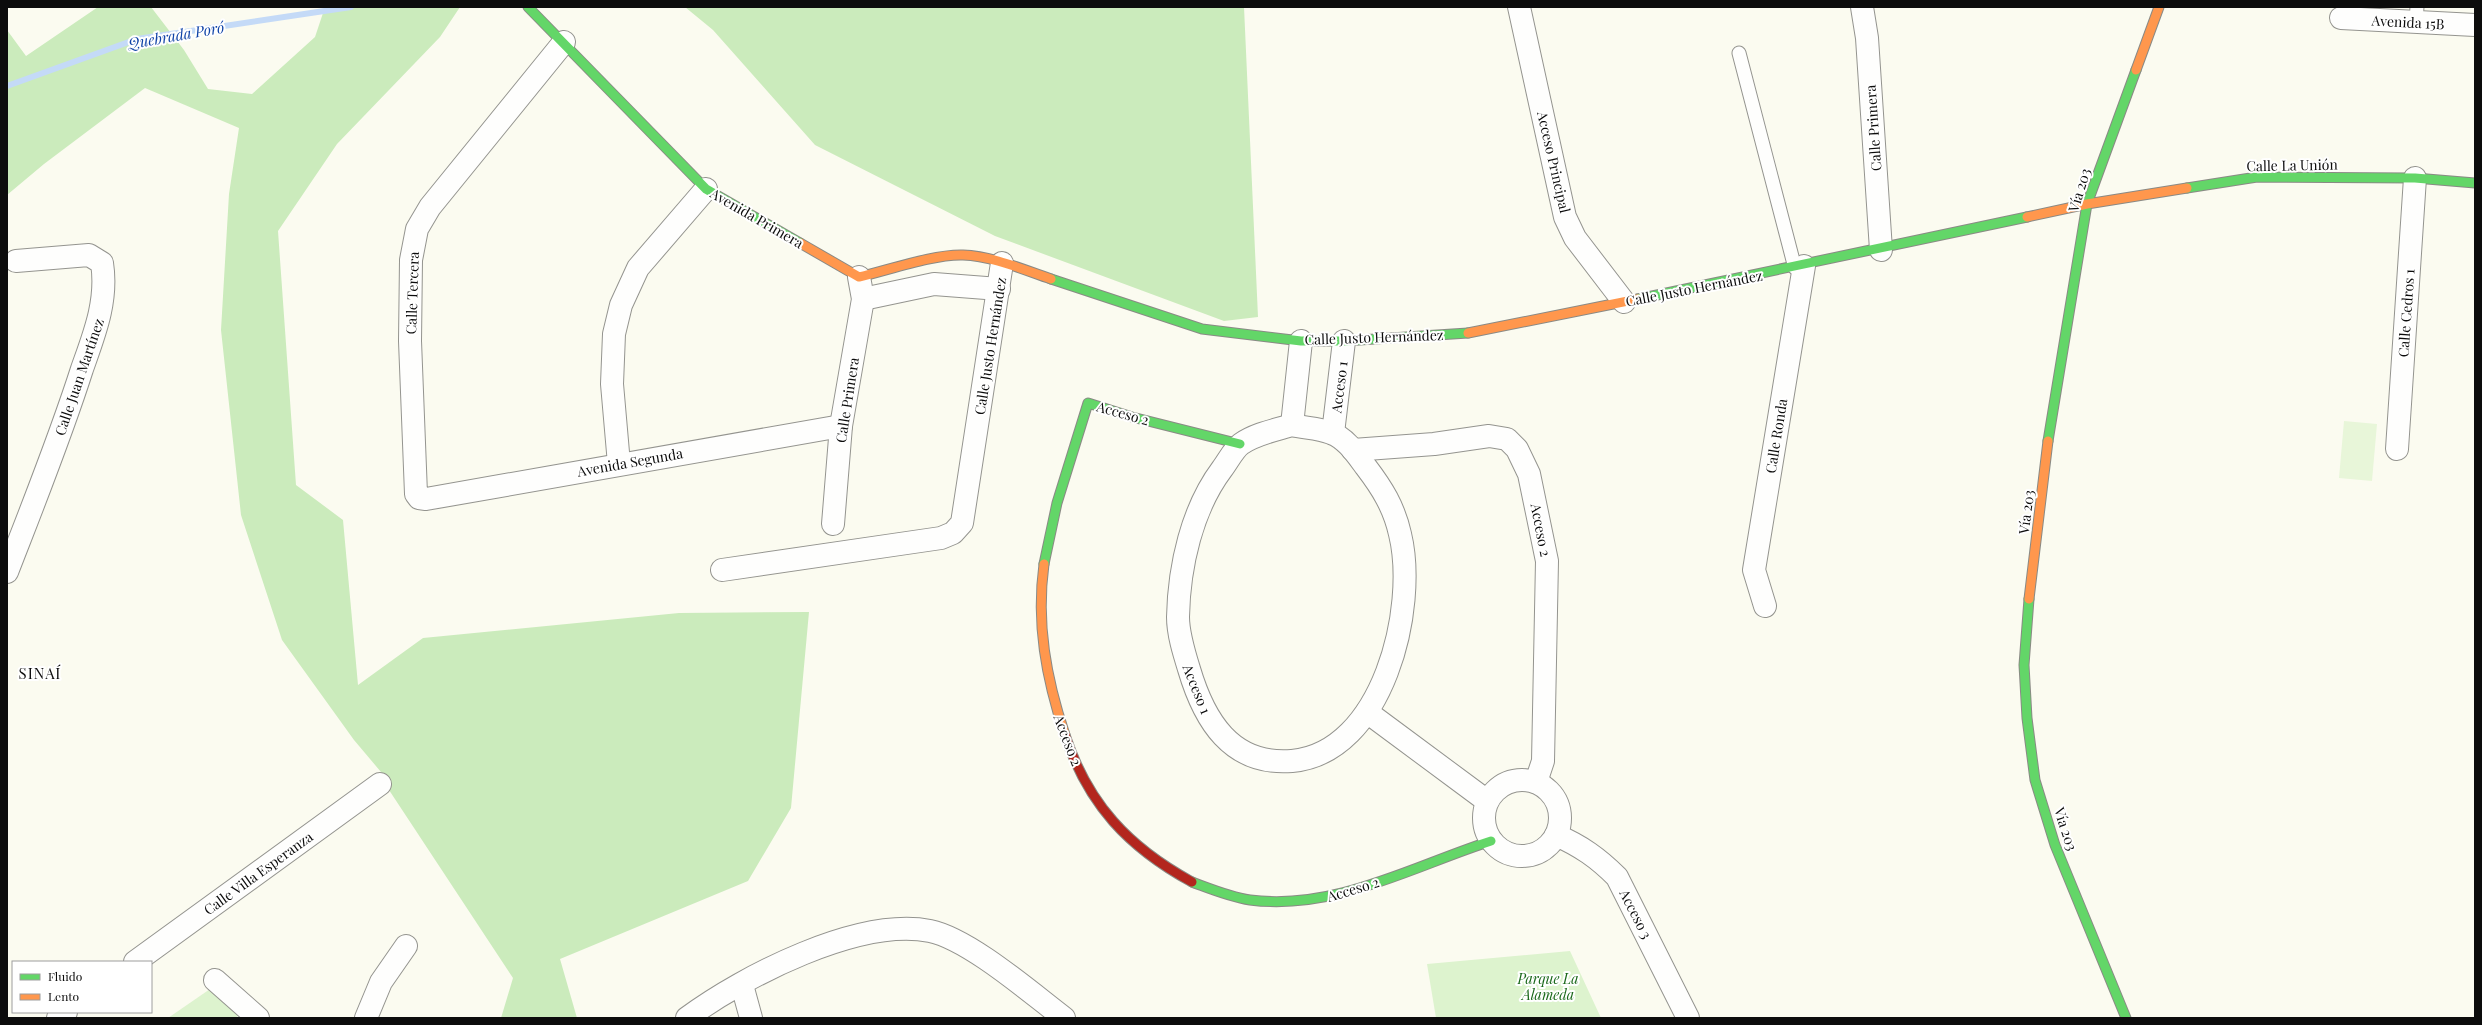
<svg xmlns="http://www.w3.org/2000/svg" width="2482" height="1025" font-family="'Playfair Display',serif">
<style>
.green{fill:#ddf3ce}
.forest{fill:#cbebbc}
.pitch{fill:#e8f6d9}
.lines{fill:none;stroke-linecap:round;stroke-linejoin:round}
.stream{stroke:#c4daf7;stroke-width:6}
.lane-casing{stroke:#94948f;stroke-width:15}
.street-casing{stroke:#94948f;stroke-width:24}
.fast-casing{stroke:#8a8a85;stroke-width:11}
.slow-casing{stroke:#8a8a85;stroke-width:11}
.jam-casing{stroke:#8a8a85;stroke-width:11}
.lane{stroke:#fefefd;stroke-width:13}
.street{stroke:#fefefd;stroke-width:22}
.fast{stroke:#63d668;stroke-width:9}
.slow{stroke:#ff974d;stroke-width:9}
.jam{stroke:#b3261e;stroke-width:9}
.labels{text-anchor:middle;dominant-baseline:central;stroke-width:4;stroke-linejoin:round;paint-order:stroke}
.street-label{font-size:14px;fill:#0c0c0c;stroke:#fff}
.park-label{font-size:14px;font-style:italic;fill:#19681a;stroke:#fff}
.water-label{font-size:15px;font-style:italic;fill:#0e42a6;stroke:#fff}
.neighbourhood-label{font-size:15px;letter-spacing:1px;fill:#0c0c0c;stroke:#fff}
</style>
<rect width="100%" height="100%" fill="#fbfbf0"/>
<g class="green">
<polygon points="1570,951 1601,1018 1436,1018 1427,964"/>
<polygon points="213,987 242,1013 235,1018 168,1018"/>
</g>
<g class="forest">
<polygon points="98,7 151,7 184,50 208,89 252,94 315,37 325,7 460,7 440,37 337,144 278,231 296,485 343,520 358,685 423,638 679,613 809,612 791,808 748,881 560,959 577,1018 501,1018 513,978 389,790 381,772 354,740 282,640 241,515 221,330 229,194 239,128 145,88 44,164 7,195 7,30 26,56"/>
<polygon points="685,7 1244,7 1258,317 1224,321 995,236 815,145 713,30"/>
</g>
<polygon class="pitch" points="2344,421 2377,424 2372,481 2339,478"/>
<g class="lines">
<polyline class="stream" points="7,86 137,39 351,7"/>
<defs>
<g id="lane">
<polyline points="2416,22 2417,7"/>
<polyline points="1739,53 1795,268"/>
</g>
<g id="street">
<polyline points="1519,7 1565,217 1575,238 1624,302"/>
<polyline points="1862,7 1867,38 1881,250"/>
<polyline points="2341,18 2475,25"/>
<polyline points="564,42 430,207 417,229 411,260 410,341 416,494 419,498 426,499 841,426"/>
<polyline points="863,299 934,284 999,289"/>
<path d="M1292,425c12,3 27,3 39,8 15,5 26,22 35,34 16,21 28,40 34,67 18,74 -17,219 -108,227 -61,5 -88,-41 -103,-92 -5,-16 -11,-35 -11,-52 1,-51 14,-108 44,-148 6,-8 12,-20 19,-25 14,-10 34,-14 51,-19z"/>
<polyline points="1292,425 1301,341"/>
<polyline points="1333,433 1344,341"/>
<polyline points="2397,449 2415,178"/>
<polyline points="1353,450 1434,444 1489,436 1507,439 1517,449 1529,474 1547,561 1543,761 1536,782"/>
<polyline points="619,464 612,384 614,334 621,305 638,268 706,189"/>
<polyline points="833,524 841,426 863,299 859,277"/>
<polyline points="722,570 941,538 953,533 962,523 1002,263"/>
<path d="M7,572c26,-67 53,-134 75,-203 12,-34 26,-68 20,-106l-13,-8 -73,6"/>
<polyline points="1765,606 1754,570 1804,266"/>
<polyline points="1367,712 1487,801"/>
<circle cx="1522" cy="818" r="38"/>
<path d="M1556,835c25,11 42,23 61,42l71,141"/>
<polyline points="135,962 380,784"/>
<polyline points="215,980 258,1018"/>
<polyline points="742,985 751,1018"/>
<polyline points="58,1018 66,1012"/>
<polyline points="366,1018 381,982 406,946"/>
<path d="M687,1018c57,-42 172,-101 243,-87 39,8 101,62 134,87"/>
</g>
<g id="fast">
<polyline points="528,7 706,189 800,243"/>
<polyline points="2187,188 2257,177 2415,178 2475,183"/>
<polyline points="1051,279 1202,329 1301,341 1344,341 1468,333"/>
<polyline points="1638,299 2027,217"/>
<polyline points="2048,441 2087,204 2136,70"/>
<polyline points="1044,564 1057,503 1088,403 1132,417 1240,444"/>
<polyline points="2029,599 2024,665 2027,718 2035,780 2055,845 2126,1018"/>
<path d="M1192,882c19,7 38,15 58,18 85,11 163,-34 241,-59"/>
</g>
<g id="slow">
<polyline points="2136,70 2159,7"/>
<polyline points="2027,217 2087,204 2187,188"/>
<path d="M800,243l59,34c30,-7 75,-23 104,-22 30,1 61,15 88,24"/>
<polyline points="1468,333 1638,299"/>
<path d="M1044,564c-8,59 2,114 21,171"/>
<polyline points="2029,599 2048,441"/>
</g>
<path id="jam" d="M1065,735c23,69 63,112 127,147"/>
</defs>
<use href="#lane" class="lane-casing"/>
<use href="#street" class="street-casing"/>
<use href="#fast" class="fast-casing"/>
<use href="#slow" class="slow-casing"/>
<use href="#jam" class="jam-casing"/>
<use href="#lane" class="lane"/>
<use href="#street" class="street"/>
<use href="#fast" class="fast"/>
<use href="#slow" class="slow"/>
<use href="#jam" class="jam"/>
</g>
<g class="labels">
<g class="street-label">
<text transform="translate(2408 22) rotate(3)">Avenida 15B</text>
<text transform="translate(1873 128) rotate(-94)">Calle Primera</text>
<text transform="translate(1554 162) rotate(77)">Acceso Principal</text>
<text transform="translate(2292 165) rotate(-1)">Calle La Unión</text>
<text transform="translate(2079 190) rotate(-73)">Vía 203</text>
<text transform="translate(757 218) rotate(30)">Avenida Primera</text>
<text transform="translate(1694 288) rotate(-11)">Calle Justo Hernández</text>
<text transform="translate(412 293) rotate(-88)">Calle Tercera</text>
<text transform="translate(2406 313) rotate(-86)">Calle Cedros 1</text>
<text transform="translate(1374 337) rotate(-2)">Calle Justo Hernández</text>
<text transform="translate(990 346) rotate(-81)">Calle Justo Hernández</text>
<text transform="translate(79 377) rotate(-71)">Calle Juan Martínez</text>
<text transform="translate(1339 387) rotate(-83)">Acceso 1</text>
<text transform="translate(847 400) rotate(-81)">Calle Primera</text>
<text transform="translate(1123 413) rotate(16)">Acceso 2</text>
<text transform="translate(1776 436) rotate(-81)">Calle Ronda</text>
<text transform="translate(630 462) rotate(-10)">Avenida Segunda</text>
<text transform="translate(2026 512) rotate(-83)">Vía 203</text>
<text transform="translate(1541 530) rotate(79)">Acceso 2</text>
<text transform="translate(1197 689) rotate(68)">Acceso 1</text>
<text transform="translate(1068 740) rotate(69)">Acceso 2</text>
<text transform="translate(2066 829) rotate(72)">Vía 203</text>
<text transform="translate(258 873) rotate(-36)">Calle Villa Esperanza</text>
<text transform="translate(1353 889) rotate(-17)">Acceso 2</text>
<text transform="translate(1636 914) rotate(63)">Acceso 3</text>
</g>
<g class="park-label">
<text x="1548" y="978">Parque La<tspan x="1548" dy="16">Alameda</tspan></text>
</g>
<g class="water-label">
<text transform="translate(176 35) rotate(-10)">Quebrada Poró</text>
</g>
<g class="neighbourhood-label">
<text x="40" y="673">SINAÍ</text>
</g>
</g>
<rect width="2482" height="1025" fill="none" stroke="#0c0c0c" stroke-width="16"/>
<rect x="12" y="961" width="140" height="52" fill="#ffffff" stroke="#9e9e9e"/>
<rect x="20" y="974" width="20" height="6" fill="#63d668" stroke="#9e9e9e"/>
<text x="48" y="981" font-size="12" fill="#0c0c0c">Fluido</text>
<rect x="20" y="994" width="20" height="6" fill="#ff974d" stroke="#9e9e9e"/>
<text x="48" y="1001" font-size="12" fill="#0c0c0c">Lento</text>
</svg>
